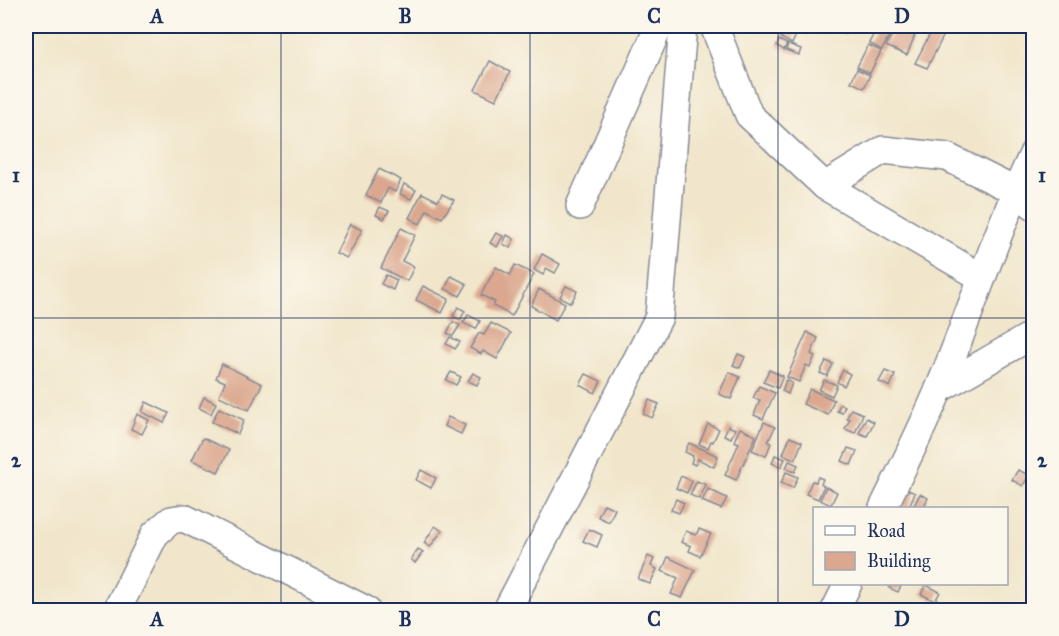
<svg xmlns="http://www.w3.org/2000/svg" width="1059" height="636" font-family="'IM FELL Great Primer',serif">
<style>
.building{fill:#dca78f}
.lines{fill:none;stroke-linecap:round;stroke-linejoin:round}
.minor-casing{stroke:#868a94;stroke-width:30}
.minor{stroke:#fff;stroke-width:27}
.grid{fill:none;stroke:#1b2f5e;stroke-width:1.5;stroke-opacity:0.55}
.neatline{fill:none;stroke:#1b2f5e;stroke-width:2}
.grid-label{font-size:20px;text-anchor:middle;font-weight:bold;fill:#1b2f5e}
</style>
<rect width="100%" height="100%" fill="#fbf7ec"/>
<filter id="ink" filterUnits="userSpaceOnUse"><feTurbulence type="fractalNoise" baseFrequency=".0167" numOctaves="2"/><feDisplacementMap in="SourceGraphic" scale="12" xChannelSelector="R" yChannelSelector="G"/><feConvolveMatrix kernelMatrix="1 2 1 2 8 2 1 2 1" color-interpolation-filters="sRGB"/></filter>
<filter id="wash" filterUnits="userSpaceOnUse"><feTurbulence type="fractalNoise" baseFrequency=".008" numOctaves="4" result="noise"/><feDisplacementMap in="SourceGraphic" scale="24" xChannelSelector="R" yChannelSelector="G"/><feGaussianBlur stdDeviation="1.35" result="paint"/><feColorMatrix in="noise" values="0 0 0 0 0 0 0 0 0 0 0 0 0 0 0 0 0 1.4 0 .05"/><feComposite in="paint" operator="in"/></filter>
<g filter="url(#wash)">
<rect width="100%" height="100%" fill="#f1e6cb"/>
<g id="blocks">
<g class="building">
<polygon points="786,26 799,28 792,44 781,38"/>
<polygon points="825,26 849,26 845,34"/>
<polygon points="878,26 893,27 882,50 869,43"/>
<polygon points="896,26 912,26 909,32 915,35 907,55 886,46"/>
<polygon points="934,26 946,31 927,68 915,63"/>
<polygon points="779,40 787,44 784,50 777,46"/>
<polygon points="788,44 801,49 799,55 786,50"/>
<polygon points="868,45 881,51 870,73 857,67"/>
<polygon points="490,61 510,72 496,100 475,90"/>
<polygon points="857,69 870,75 864,88 851,82"/>
<polygon points="379,169 401,180 395,192 388,188 381,203 366,195"/>
<polygon points="404,184 416,190 411,199 400,194"/>
<polygon points="422,193 438,201 442,194 454,200 442,218 427,210 420,224 409,218"/>
<polygon points="380,207 389,211 384,219 376,215"/>
<polygon points="350,224 362,230 347,258 336,253"/>
<polygon points="401,228 415,235 402,261 414,267 407,281 381,268"/>
<polygon points="496,233 503,236 497,247 490,243"/>
<polygon points="507,235 514,239 510,248 503,244"/>
<polygon points="542,254 560,264 555,273 546,268 543,275 534,270"/>
<polygon points="515,265 534,274 512,316 493,306 495,302 481,295 496,267 510,275"/>
<polygon points="386,275 397,280 393,290 381,284"/>
<polygon points="451,276 467,284 460,296 445,289"/>
<polygon points="423,286 449,299 442,313 416,300"/>
<polygon points="566,286 577,291 571,303 560,297"/>
<polygon points="539,289 565,303 556,320 531,306"/>
<polygon points="458,307 465,311 460,320 453,316"/>
<polygon points="468,315 480,321 476,329 463,323"/>
<polygon points="453,322 460,325 453,336 447,333"/>
<polygon points="491,323 511,333 497,359 483,351 481,354 470,348 479,333 484,335"/>
<polygon points="807,332 818,338 811,354 815,356 810,367 806,365 799,382 787,377"/>
<polygon points="450,337 460,342 455,349 446,344"/>
<polygon points="738,354 745,357 740,368 733,365"/>
<polygon points="826,361 833,364 827,376 820,373"/>
<polygon points="222,364 262,384 249,410 219,396 225,382 216,378"/>
<polygon points="769,370 783,376 778,388 763,382"/>
<polygon points="843,370 850,374 844,386 837,382"/>
<polygon points="885,371 895,375 890,387 879,382"/>
<polygon points="451,372 461,377 456,385 446,380"/>
<polygon points="729,372 740,377 731,399 719,394"/>
<polygon points="473,373 481,377 477,385 468,381"/>
<polygon points="586,374 601,381 595,393 580,385"/>
<polygon points="786,380 792,383 788,394 782,391"/>
<polygon points="824,380 837,385 832,396 819,390"/>
<polygon points="759,386 775,393 763,419 754,415 760,400 753,398"/>
<polygon points="810,389 834,400 828,415 803,404"/>
<polygon points="204,397 216,403 211,414 199,408"/>
<polygon points="649,400 659,404 652,418 643,414"/>
<polygon points="146,402 169,413 164,423 142,412"/>
<polygon points="840,404 845,406 842,413 837,411"/>
<polygon points="219,408 244,420 238,434 212,422"/>
<polygon points="851,409 863,414 855,433 845,429 850,419 847,418"/>
<polygon points="137,414 149,420 142,434 131,429"/>
<polygon points="448,417 465,425 461,434 444,426"/>
<polygon points="866,418 874,422 867,436 859,433"/>
<polygon points="764,422 775,427 768,442 771,443 766,456 752,450"/>
<polygon points="708,424 719,429 713,442 711,441 708,448 699,444"/>
<polygon points="728,426 735,429 731,438 724,435"/>
<polygon points="740,428 756,436 736,480 725,475 739,443 734,441"/>
<polygon points="790,437 802,442 795,460 783,454"/>
<polygon points="203,438 229,450 218,472 192,460"/>
<polygon points="689,443 718,456 714,467 698,459 695,465 691,463 693,456 685,452"/>
<polygon points="848,448 857,451 851,465 842,461"/>
<polygon points="775,455 785,459 781,467 772,463"/>
<polygon points="789,461 798,465 795,472 786,468"/>
<polygon points="421,470 436,478 431,488 416,480"/>
<polygon points="1018,470 1029,475 1023,486 1012,480"/>
<polygon points="786,472 798,477 793,488 781,483"/>
<polygon points="681,476 692,481 687,493 676,488"/>
<polygon points="818,477 823,479 821,484 824,486 818,499 806,494 812,481 816,482"/>
<polygon points="697,481 706,485 699,499 690,495"/>
<polygon points="826,487 837,492 831,505 820,500"/>
<polygon points="904,488 915,493 908,508 898,504"/>
<polygon points="708,489 727,498 721,509 702,501"/>
<polygon points="920,494 928,498 923,508 913,508"/>
<polygon points="676,499 684,503 679,513 671,510"/>
<polygon points="604,504 615,509 609,522 598,517"/>
<polygon points="435,526 442,531 430,547 424,543"/>
<polygon points="589,529 602,535 597,547 583,541"/>
<polygon points="699,529 711,534 700,556 689,551 691,546 681,542 686,531 696,535"/>
<polygon points="418,549 423,552 415,563 411,559"/>
<polygon points="648,556 654,559 651,566 657,569 650,584 638,579"/>
<polygon points="668,557 695,570 682,598 671,594 678,578 662,571"/>
<polygon points="891,584 902,584 898,592 889,588"/>
<polygon points="926,585 940,592 935,601 921,594"/>
</g>
</g>
</g>
<g filter="url(#ink)">
<use href="#blocks" fill-opacity="0" stroke="#868a94" stroke-width="1.5"/>
<g class="lines">
<defs>
<g id="minor">
<polyline points="714,26 749,115 825,186 981,277"/>
<polyline points="825,186 883,150 947,157 1015,191 1034,206"/>
<polyline points="580,206 659,26"/>
<polyline points="939,389 1034,334"/>
<path d="M883,508c19,-39 39,-79 56,-119 33,-79 58,-160 95,-237"/>
<polyline points="117,610 155,534 171,520 184,518 366,610"/>
<polyline points="507,610 659,317 683,26"/>
<polyline points="835,610 848,584"/>
</g>
</defs>
<use href="#minor" class="minor-casing"/>
<use href="#minor" class="minor"/>
</g>
</g>
<path class="grid" d="M281,26v584M530,26v584M778,26v584M26,318h1008"/>
<rect width="1059" height="636" fill="none" stroke="#fbf7ec" stroke-width="66"/>
<rect x="813" y="507" width="195" height="78" fill="#fbf7ec" stroke="#a1a7b3" stroke-width="1.5"/>
<rect x="825" y="526" width="30" height="9" fill="#ffffff" stroke="#a1a7b3" stroke-width="1.5"/>
<text x="867" y="537" font-size="18" fill="#1b2f5e">Road</text>
<rect x="825" y="552" width="30" height="18" fill="#dca78f" stroke="#a1a7b3" stroke-width="1.5"/>
<text x="867" y="567" font-size="18" fill="#1b2f5e">Building</text>
<rect x="33" y="33" width="993" height="570" class="neatline"/>
<g class="grid-label">
<text x="157" y="23">A</text>
<text x="405" y="23">B</text>
<text x="654" y="23">C</text>
<text x="902" y="23">D</text>
<text x="16" y="182">1</text>
<text x="1042" y="182">1</text>
<text x="16" y="467">2</text>
<text x="1042" y="467">2</text>
<text x="157" y="626">A</text>
<text x="405" y="626">B</text>
<text x="654" y="626">C</text>
<text x="902" y="626">D</text>
</g>
</svg>
